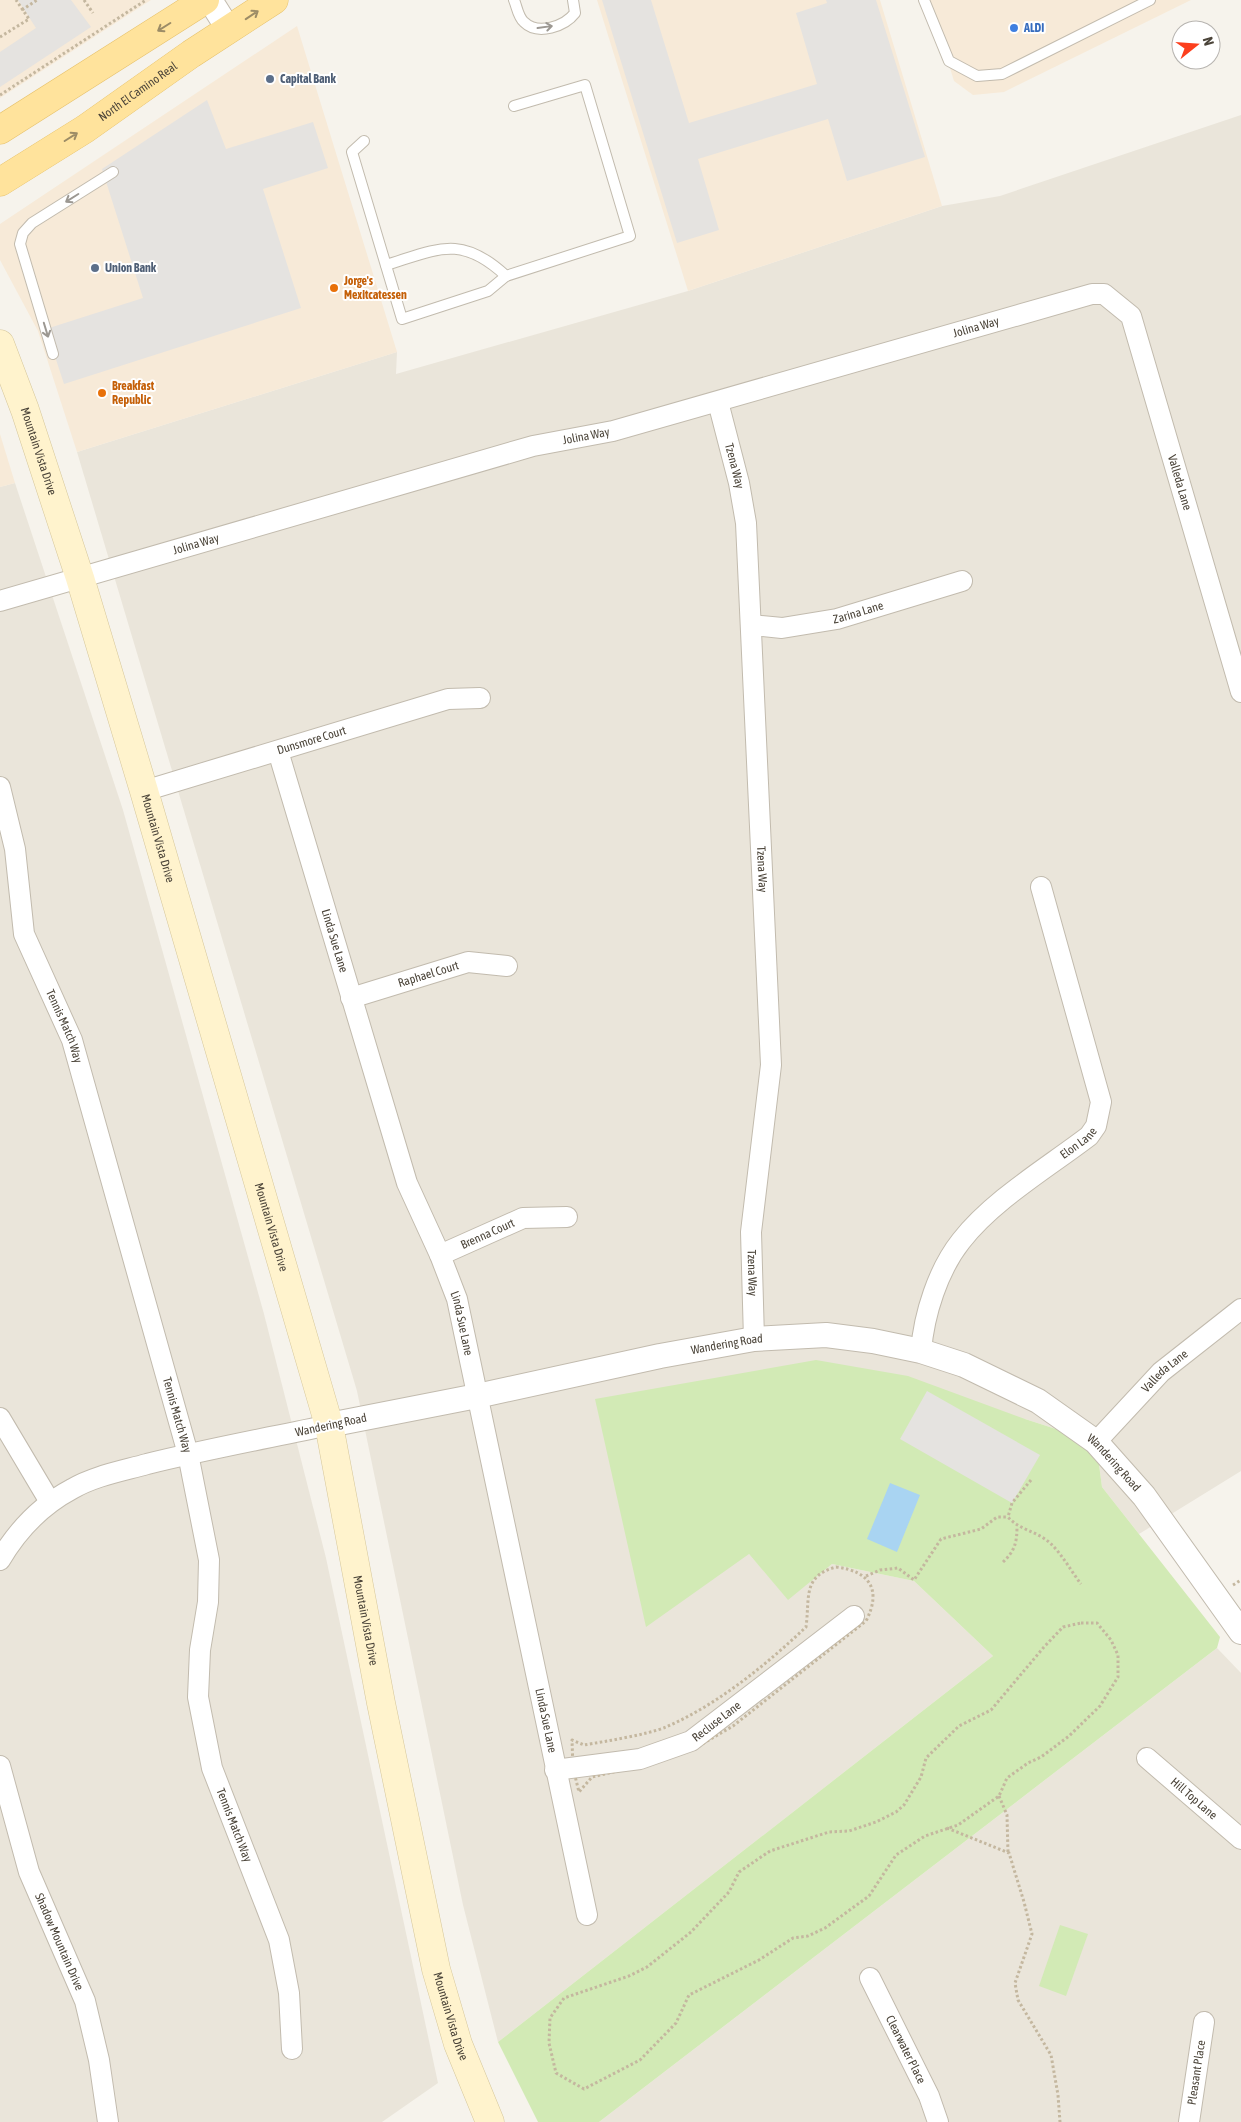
<svg xmlns="http://www.w3.org/2000/svg" width="1241" height="2122" font-family="'Asap Condensed',sans-serif">
<style>
.residential{fill:#eae5da}
.commercial{fill:#f7ead8}
.green{fill:#d2eab5}
.parking{fill:#e5e3e0}
.water{fill:#a9d4f2}
.lines{fill:none;stroke-linecap:round;stroke-linejoin:round}
.service-casing{stroke:#c2bbae;stroke-width:12}
.minor-casing{stroke:#c2bbae;stroke-width:22}
.tertiary-casing{stroke:#c2bbae;stroke-width:26}
.secondary-casing{stroke:#d6c79b;stroke-width:29}
.primary-casing{stroke:#e6c16a;stroke-width:29}
.path{stroke:#c4b79f;stroke-width:3;stroke-dasharray:2.5 2.5;stroke-linecap:butt}
.service{stroke:#fff;stroke-width:10}
.minor{stroke:#fff;stroke-width:20}
.tertiary{stroke:#fff;stroke-width:24}
.secondary{stroke:#fff3cd;stroke-width:28}
.primary{stroke:#ffe39c;stroke-width:28}
.oneway{stroke:#9c8c66}
.oneway2{stroke:#9c9892}
.shop-dot{fill:#3f7fe0;stroke:#fff;stroke-width:2}
.service-dot{fill:#5c6f8a;stroke:#fff;stroke-width:2}
.food-dot{fill:#e8710a;stroke:#fff;stroke-width:2}
.labels{text-anchor:middle;dominant-baseline:central;stroke-width:4;stroke-linejoin:round;paint-order:stroke}
.shop-label{font-size:12px;font-weight:bold;fill:#366cbe;stroke:#fff;text-anchor:start}
.service-label{font-size:12px;font-weight:bold;fill:#4e5e75;stroke:#fff;text-anchor:start}
.street-label{font-size:12px;fill:#4b4439;stroke:#fff}
.food-label{font-size:12px;font-weight:bold;fill:#c56008;stroke:#fff;text-anchor:start}
</style>
<rect width="100%" height="100%" fill="#f6f3ec"/>
<g class="residential">
<polygon points="1241,115 1241,1471 1139,1534 1102,1487 1096,1442 1025,1419 749,1554 788,1599 832,1564 914,1581 993,1656 498,2042 463,1905 357,1391 77,452 397,352 396,374 688,291 942,206 1000,196"/>
<polygon points="15,483 123,810 264,1314 326,1558 438,2083 382,2122 0,2122 0,487"/>
<polygon points="1217,1648 1241,1673 1241,2122 599,2122"/>
</g>
<g class="commercial">
<polygon points="0,0 151,0 0,98"/>
<polygon points="597,0 880,0 942,206 688,291"/>
<polygon points="929,0 1191,0 1004,92 973,95 954,81"/>
<polygon points="297,26 397,352 77,452 38,331 0,260 0,224"/>
<polygon points="0,434 15,483 0,487"/>
</g>
<g class="green">
<polygon points="816,1360 908,1376 1025,1419 1096,1442 1102,1487 1220,1637 1217,1648 599,2122 538,2122 498,2042 993,1656 914,1581 832,1564 788,1600 749,1554 646,1627 595,1399"/>
<polygon points="1060,1925 1088,1934 1066,1996 1039,1986"/>
</g>
<g class="parking">
<polygon points="18,0 71,0 91,27 0,87 0,52 36,28"/>
<polygon points="602,0 651,0 689,123 817,84 796,13 827,3 826,0 876,0 925,157 847,181 828,119 698,159 719,230 677,243"/>
<polygon points="207,100 226,149 313,122 328,168 263,189 301,308 64,384 46,329 143,298 102,169"/>
<polygon points="927,1391 1040,1455 1012,1503 900,1439"/>
</g>
<polygon class="water" points="890,1483 920,1495 897,1552 867,1539"/>
<g class="lines">
<defs>
<g id="service">
<path d="M514,0c3,7 4,17 10,22 14,14 41,4 51,-9l-2,-13"/>
<polyline points="924,0 949,61 977,76 1002,74 1150,0"/>
<polyline points="364,141 352,152 402,319 488,291 506,276 630,236 585,85 514,106"/>
<path d="M386,265c52,-16 75,-31 120,11"/>
<polyline points="53,354 20,244 23,233 32,223 113,172"/>
</g>
<g id="minor">
<path id="s1" d="M718,402l21,81 7,40 25,542 -20,167 3,107"/>
<path id="s2" d="M0,601l533,-155 80,-15 479,-137h12l27,22 110,376"/>
<path id="s3" d="M751,625l31,3 55,-9 125,-38"/>
<path id="s4" d="M278,751l129,432 33,72 17,44 130,616"/>
<path id="s5" d="M0,787l15,62 9,85 48,106 116,414 21,106 -1,42 -8,48 -2,47 14,71 67,172 10,53 3,56"/>
<path id="s6" d="M144,791l304,-92 32,-1"/>
<path id="s7" d="M351,998l117,-36 39,4"/>
<path id="s8" d="M440,1255l83,-37 44,-1"/>
<path id="s9" d="M921,1351c3,-37 17,-81 40,-110 32,-41 86,-73 128,-105l7,-10 5,-24 -60,-215"/>
<polyline points="0,1418 50,1502"/>
<path id="s10" d="M1096,1442l65,-70 80,-63"/>
<path d="M0,1560c17,-29 42,-55 72,-71 22,-13 50,-18 75,-25 60,-15 121,-26 182,-39"/>
<path id="s11" d="M1147,1758l94,81"/>
<path id="s12" d="M0,1766l29,106 56,129 14,59 9,62"/>
<path id="s13" d="M555,1770l85,-11 51,-18 163,-125"/>
<path id="s14" d="M870,1978l59,118 9,26"/>
<path id="s15" d="M1189,2122l15,-100"/>
</g>
<g id="tertiary">
<polyline points="210,0 229,30"/>
<path id="s16" d="M329,1425l148,-29 183,-40 94,-17 72,-4 47,6 48,10 43,14 74,36 58,41 48,54 97,136"/>
</g>
<g id="secondary">
<path id="s17" d="M0,344l25,66 55,168 64,213 185,634 52,278 55,266 22,75 32,78"/>
</g>
<g id="primary">
<polyline points="0,130 205,0"/>
<path id="s18" d="M0,182l85,-53 106,-75 83,-54"/>
</g>
</defs>
<use href="#service" class="service-casing"/>
<use href="#minor" class="minor-casing"/>
<use href="#tertiary" class="tertiary-casing"/>
<use href="#secondary" class="secondary-casing"/>
<use href="#primary" class="primary-casing"/>
<g class="path">
<polyline points="84,0 93,13"/>
<polyline points="22,10 37,0"/>
<polyline points="0,37 29,19 16,0"/>
<polyline points="0,95 146,0"/>
<path d="M1031,1480l-19,23 -4,14c11,13 29,14 42,26 12,11 21,28 31,41"/>
<path d="M1003,1562c12,-11 14,-20 14,-36"/>
<path d="M836,1567c34,4 46,23 30,54l-133,105 -38,22 -48,16 -55,13 -13,15 -6,-24 -1,-28 12,5c23,-4 62,-10 82,-18 51,-22 100,-62 140,-100 4,-29 -4,-51 30,-60z"/>
<polyline points="866,1576 880,1570 898,1568 914,1580 941,1539 981,1529 997,1517 1008,1517"/>
<polyline points="1233,1585 1241,1580"/>
<polygon points="1081,1623 1097,1623 1111,1640 1118,1655 1118,1677 1100,1706 1069,1736 1041,1757 1028,1763 1007,1778 999,1796 958,1825 925,1836 896,1855 869,1896 825,1928 808,1936 793,1938 759,1960 689,1995 676,2023 640,2060 584,2089 556,2073 549,2043 550,2018 564,1998 629,1976 647,1967 691,1932 729,1892 739,1872 770,1851 829,1832 849,1831 876,1822 896,1812 904,1805 921,1777 926,1758 959,1726 991,1710 1044,1647 1063,1627"/>
<polyline points="999,1796 1007,1815 1008,1853"/>
<polyline points="947,1828 1009,1853 1024,1902 1032,1934 1015,1983 1018,2000 1051,2055 1058,2095 1060,2122"/>
</g>
<use href="#service" class="service"/>
<use href="#minor" class="minor"/>
<use href="#tertiary" class="tertiary"/>
<use href="#secondary" class="secondary"/>
<use href="#primary" class="primary"/>
</g>
<defs><path id="oneway-shaft" d="M-6 0H5M1.5-3L5.5 0L1.5 3" fill="none" stroke-width="1.6" stroke-linecap="round" stroke-linejoin="round" transform="scale(1.25)"/></defs>
<g class="oneway">
<use href="#oneway-shaft" transform="translate(252 15) rotate(-34)"/>
<use href="#oneway-shaft" transform="translate(164 27) rotate(148)"/>
<use href="#oneway-shaft" transform="translate(71 137) rotate(-32)"/>
</g>
<g class="oneway2">
<use href="#oneway-shaft" transform="translate(545 27) rotate(-8)"/>
<use href="#oneway-shaft" transform="translate(72 198) rotate(148)"/>
<use href="#oneway-shaft" transform="translate(46 330) rotate(73)"/>
</g>
<circle class="shop-dot" cx="1014" cy="28" r="5"/>
<g class="service-dot">
<circle cx="270" cy="79" r="5"/>
<circle cx="95" cy="268" r="5"/>
</g>
<g class="food-dot">
<circle cx="334" cy="288" r="5"/>
<circle cx="102" cy="393" r="5"/>
</g>
<g class="labels">
<g class="shop-label">
<text x="1024" y="28">ALDI</text>
</g>
<g class="service-label">
<text x="280" y="79">Capital Bank</text>
<text x="105" y="268">Union Bank</text>
</g>
<g class="street-label">
<text stroke="none"><textPath href="#s18" startOffset="165">North El Camino Real</textPath></text>
<text stroke="none"><textPath href="#s2" startOffset="1014">Jolina Way</textPath></text>
<text stroke="none"><textPath href="#s2" startOffset="609">Jolina Way</textPath></text>
<text stroke="none"><textPath href="#s17" startOffset="114">Mountain Vista Drive</textPath></text>
<text stroke="none"><textPath href="#s1" startOffset="66">Tzena Way</textPath></text>
<text stroke="none"><textPath href="#s2" startOffset="1355">Valleda Lane</textPath></text>
<text stroke="none"><textPath href="#s2" startOffset="204">Jolina Way</textPath></text>
<text stroke="none"><textPath href="#s3" startOffset="109">Zarina Lane</textPath></text>
<text stroke="none"><textPath href="#s6" startOffset="175">Dunsmore Court</textPath></text>
<text stroke="none"><textPath href="#s17" startOffset="519">Mountain Vista Drive</textPath></text>
<text stroke="none"><textPath href="#s1" startOffset="471">Tzena Way</textPath></text>
<text stroke="none"><textPath href="#s4" startOffset="198">Linda Sue Lane</textPath></text>
<text stroke="none"><textPath href="#s7" startOffset="81">Raphael Court</textPath></text>
<text stroke="none"><textPath href="#s5" startOffset="250">Tennis Match Way</textPath></text>
<text stroke="none"><textPath href="#s9" startOffset="272">Elon Lane</textPath></text>
<text stroke="none"><textPath href="#s17" startOffset="924">Mountain Vista Drive</textPath></text>
<text stroke="none"><textPath href="#s8" startOffset="52">Brenna Court</textPath></text>
<text stroke="none"><textPath href="#s1" startOffset="876">Tzena Way</textPath></text>
<text stroke="none"><textPath href="#s4" startOffset="602">Linda Sue Lane</textPath></text>
<text stroke="none"><textPath href="#s16" startOffset="406">Wandering Road</textPath></text>
<text stroke="none"><textPath href="#s10" startOffset="99">Valleda Lane</textPath></text>
<text stroke="none"><textPath href="#s5" startOffset="655">Tennis Match Way</textPath></text>
<text transform="translate(331 1425) rotate(-12)">Wandering Road</text>
<text stroke="none"><textPath href="#s16" startOffset="828">Wandering Road</textPath></text>
<text stroke="none"><textPath href="#s17" startOffset="1329">Mountain Vista Drive</textPath></text>
<text stroke="none"><textPath href="#s4" startOffset="1008">Linda Sue Lane</textPath></text>
<text stroke="none"><textPath href="#s13" startOffset="172">Recluse Lane</textPath></text>
<text stroke="none"><textPath href="#s11" startOffset="62">Hill Top Lane</textPath></text>
<text stroke="none"><textPath href="#s5" startOffset="1075">Tennis Match Way</textPath></text>
<text stroke="none"><textPath href="#s12" startOffset="186">Shadow Mountain Drive</textPath></text>
<text stroke="none"><textPath href="#s17" startOffset="1734">Mountain Vista Drive</textPath></text>
<text stroke="none"><textPath href="#s14" startOffset="80">Clearwater Place</textPath></text>
<text stroke="none"><textPath href="#s15" startOffset="50">Pleasant Place</textPath></text>
</g>
<g class="food-label">
<text x="344" y="281">Jorge's<tspan x="344" dy="14">Mexitcatessen</tspan></text>
<text x="112" y="386">Breakfast<tspan x="112" dy="14">Republic</tspan></text>
</g>
</g>
<g transform="translate(1196 45) rotate(73)"><circle r="24" fill="#ffffff" stroke="#b7b4b0"/>
<path d="M0-4L9 19L0 12L-9 19Z" fill="#fc3f1d"/>
<text y="-8" font-size="14" font-weight="bold" text-anchor="middle" fill="#4b4439">N</text>
</g>
</svg>
